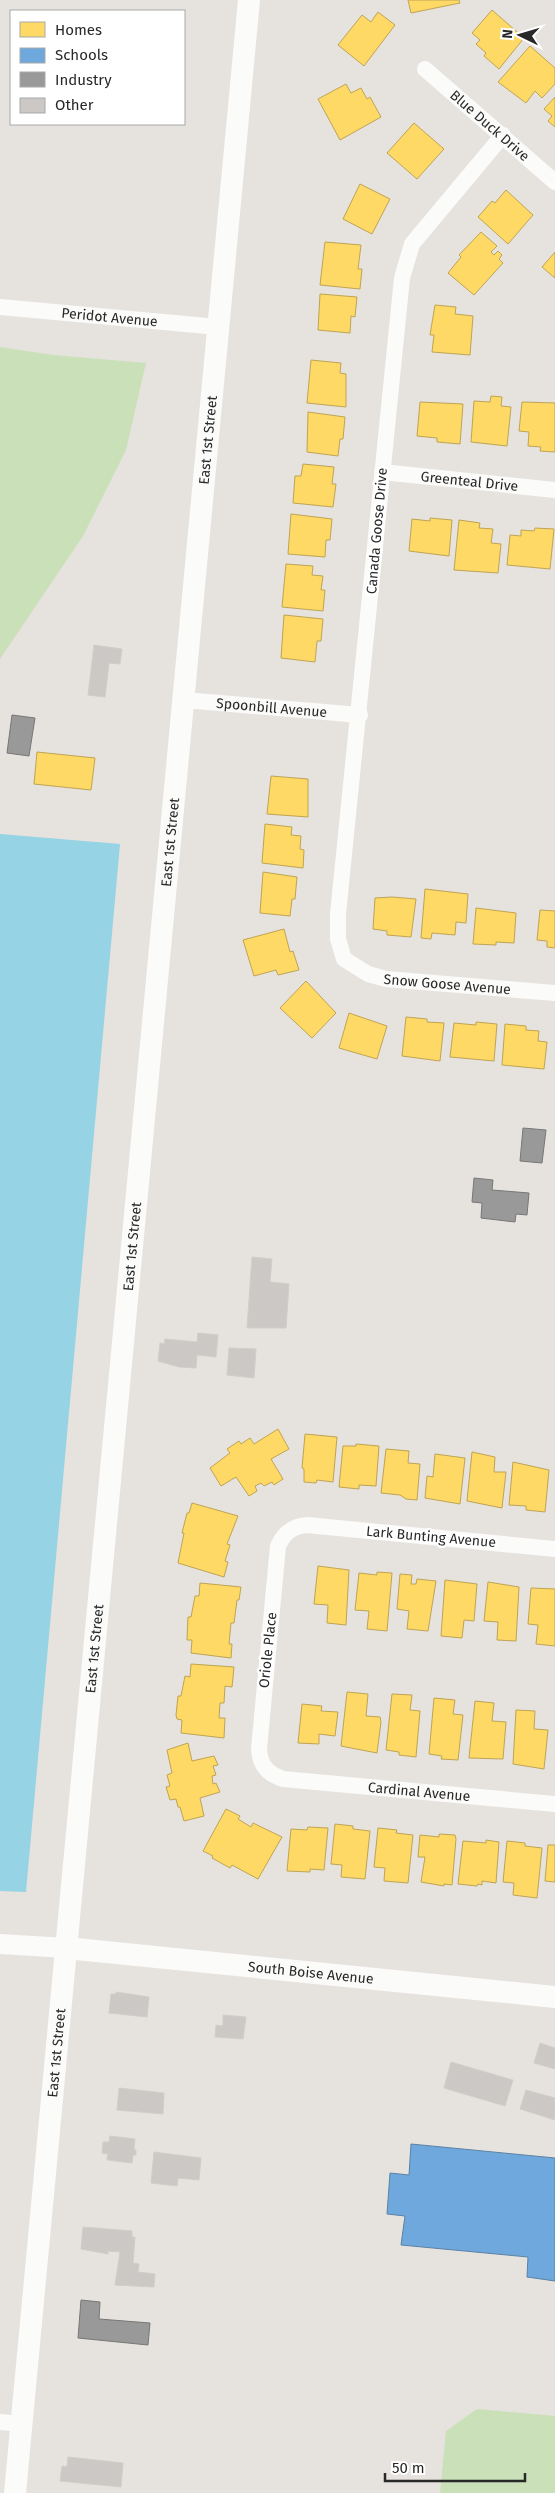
<svg xmlns="http://www.w3.org/2000/svg" width="555" height="2493" font-family="'Fira Sans',sans-serif">
<style>
.green{fill:#cae0b8}
.water{fill:#95d3e5}
.homes{fill:#ffd966;stroke:#bea453}
.schools{fill:#6fa8dc;stroke:#5a82a6}
.industry{fill:#999;stroke:#777}
.building{fill:#cbc8c5;stroke:#d1ceca}
.lines{fill:none;stroke-linecap:round;stroke-linejoin:round}
.minor{stroke:#fbfbfa;stroke-width:16}
.tertiary{stroke:#fbfbfa;stroke-width:20}
.secondary{stroke:#fbfbfa;stroke-width:22}
.labels{text-anchor:middle;dominant-baseline:central;stroke-width:5;stroke-linejoin:round;paint-order:stroke}
.street-label{font-size:14px;fill:#282828;stroke:#fff}
</style>
<rect width="100%" height="100%" fill="#e6e2de"/>
<g class="green">
<polygon points="0,347 53,355 146,363 126,450 83,536 0,659"/>
<polygon points="477,2409 555,2416 555,2493 440,2493 446,2431"/>
</g>
<polygon class="water" points="0,834 120,844 26,1892 0,1891"/>
<g class="homes">
<polygon points="408,0 459,0 460,3 411,13"/>
<polygon points="492,10 524,38 499,69 484,56 486,53 476,44 480,40 472,33"/>
<polygon points="378,12 395,25 364,66 338,45 362,15 371,22"/>
<polygon points="530,46 555,68 555,84 542,98 535,91 526,103 498,82"/>
<polygon points="346,84 351,93 361,88 367,99 370,97 381,117 340,140 318,99"/>
<polygon points="555,97 555,127 548,121 552,116 544,109"/>
<polygon points="414,123 444,149 417,179 387,153"/>
<polygon points="360,184 390,199 372,234 343,219"/>
<polygon points="506,190 533,215 508,244 478,217 492,201 495,203"/>
<polygon points="481,232 497,246 491,252 494,255 498,251 502,255 499,259 503,263 474,295 448,273 461,257 459,255"/>
<polygon points="325,242 361,245 358,269 362,269 360,289 320,285"/>
<polygon points="555,252 555,278 542,267"/>
<polygon points="320,294 357,297 355,317 351,316 350,333 318,330"/>
<polygon points="435,305 456,307 455,314 473,316 470,355 432,352 434,335 430,335"/>
<polygon points="311,360 341,363 340,373 346,374 346,407 307,403"/>
<polygon points="491,396 502,397 501,406 511,407 507,446 471,442 474,401 490,402"/>
<polygon points="420,402 463,404 460,444 437,442 437,438 417,436"/>
<polygon points="522,402 555,403 555,452 540,451 541,447 528,446 529,432 519,431"/>
<polygon points="308,412 345,417 343,439 340,439 338,456 307,452"/>
<polygon points="303,464 334,467 332,484 336,484 333,507 293,503 295,476 301,476"/>
<polygon points="291,514 332,519 330,540 326,540 325,557 288,554"/>
<polygon points="430,518 452,520 449,556 409,551 412,519 430,521"/>
<polygon points="459,520 480,523 479,528 493,529 491,543 501,544 498,573 454,570"/>
<polygon points="535,528 554,529 550,569 507,565 510,535 521,536 521,530 534,531"/>
<polygon points="286,564 313,566 312,575 323,576 321,590 325,590 323,611 282,607"/>
<polygon points="284,615 323,619 321,641 317,641 315,662 281,658"/>
<polygon points="37,752 95,758 91,790 34,784"/>
<polygon points="271,776 308,779 308,817 267,814"/>
<polygon points="265,824 292,827 291,835 301,836 300,849 304,850 303,868 262,863"/>
<polygon points="263,872 297,877 295,899 292,899 290,916 260,913"/>
<polygon points="425,889 468,894 466,923 456,922 455,935 432,933 431,939 421,938"/>
<polygon points="392,897 416,899 411,937 387,935 387,931 373,929 375,898"/>
<polygon points="476,908 516,913 514,943 496,942 496,945 473,944"/>
<polygon points="540,910 555,911 555,948 547,947 547,941 537,940"/>
<polygon points="284,929 290,952 293,951 299,970 278,975 276,970 254,976 243,940"/>
<polygon points="306,981 336,1013 312,1038 280,1008"/>
<polygon points="349,1013 387,1026 377,1059 339,1048"/>
<polygon points="406,1017 427,1019 427,1022 444,1023 440,1061 402,1056"/>
<polygon points="476,1022 497,1024 494,1061 450,1057 454,1023 476,1025"/>
<polygon points="505,1024 526,1026 526,1030 539,1031 538,1041 547,1042 544,1069 502,1065"/>
<polygon points="278,1429 289,1449 271,1459 283,1479 274,1485 272,1482 264,1486 261,1483 255,1486 257,1491 249,1496 236,1477 221,1486 210,1468 230,1453 227,1449 239,1441 241,1444 250,1438 254,1444"/>
<polygon points="305,1434 337,1437 333,1482 317,1480 316,1483 304,1482 304,1469 302,1468"/>
<polygon points="356,1444 379,1446 376,1486 359,1485 359,1489 339,1487 343,1446 356,1446"/>
<polygon points="386,1449 409,1451 408,1463 420,1464 417,1500 406,1499 400,1495 381,1493"/>
<polygon points="472,1452 495,1457 494,1472 506,1472 502,1508 467,1501"/>
<polygon points="435,1454 465,1458 460,1504 425,1498 427,1476 433,1477"/>
<polygon points="513,1462 549,1470 545,1512 526,1510 526,1506 509,1505"/>
<polygon points="192,1503 238,1516 227,1544 230,1545 225,1561 228,1562 224,1577 178,1563 184,1533 182,1533 187,1513 189,1513"/>
<polygon points="318,1566 349,1570 346,1625 327,1623 328,1605 314,1604"/>
<polygon points="377,1572 392,1573 387,1631 367,1629 369,1611 355,1610 359,1573 377,1575"/>
<polygon points="400,1574 412,1575 411,1584 416,1584 417,1579 436,1581 428,1631 407,1629 409,1611 397,1609"/>
<polygon points="445,1580 477,1584 474,1621 464,1620 462,1638 441,1636"/>
<polygon points="488,1582 519,1587 516,1641 497,1640 498,1622 484,1621"/>
<polygon points="200,1583 241,1587 239,1600 237,1600 234,1623 231,1623 229,1644 232,1644 231,1658 191,1653 192,1640 187,1640 188,1617 191,1617 195,1596 199,1596"/>
<polygon points="531,1588 555,1589 555,1646 536,1644 538,1625 528,1624"/>
<polygon points="191,1664 234,1667 232,1687 225,1686 224,1703 220,1703 219,1718 225,1718 224,1738 181,1733 182,1720 177,1719 176,1715 178,1696 181,1696 185,1676 190,1677"/>
<polygon points="347,1692 368,1694 366,1716 380,1717 381,1722 377,1753 341,1746"/>
<polygon points="392,1694 412,1695 410,1710 420,1711 416,1757 399,1755 399,1752 386,1750"/>
<polygon points="434,1698 455,1700 453,1714 463,1715 458,1760 441,1759 442,1756 429,1754"/>
<polygon points="475,1701 494,1703 492,1721 506,1722 503,1759 469,1758"/>
<polygon points="302,1704 322,1706 321,1711 338,1712 335,1736 319,1734 319,1744 298,1743"/>
<polygon points="516,1710 535,1711 534,1729 548,1730 544,1769 513,1764"/>
<polygon points="188,1743 192,1761 214,1756 218,1765 213,1766 216,1775 212,1776 213,1784 216,1783 220,1792 200,1798 204,1816 184,1821 180,1807 178,1807 176,1799 170,1800 166,1787 170,1786 167,1775 172,1773 167,1750"/>
<polygon points="226,1809 240,1816 238,1819 251,1827 253,1823 282,1837 258,1879 232,1865 230,1868 212,1858 213,1856 203,1851"/>
<polygon points="335,1824 353,1826 353,1829 370,1831 365,1879 341,1877 342,1865 331,1864"/>
<polygon points="308,1827 328,1828 324,1870 310,1869 310,1872 287,1871 291,1829 307,1830"/>
<polygon points="378,1828 397,1830 396,1833 413,1835 408,1883 384,1881 385,1868 374,1867"/>
<polygon points="439,1834 455,1835 456,1839 452,1885 444,1884 444,1886 421,1882 425,1857 418,1857 420,1835 439,1837"/>
<polygon points="486,1840 499,1842 496,1883 482,1881 482,1885 478,1884 477,1886 458,1884 463,1841 486,1843"/>
<polygon points="507,1841 525,1843 525,1846 542,1848 537,1898 513,1895 514,1883 503,1882"/>
<polygon points="548,1845 555,1845 555,1882 545,1881"/>
</g>
<polygon class="schools" points="411,2144 555,2158 555,2281 527,2277 528,2257 401,2245 405,2216 387,2214 390,2173 409,2175"/>
<g class="industry">
<polygon points="12,715 35,718 29,756 7,753"/>
<polygon points="523,1128 546,1130 542,1163 520,1161"/>
<polygon points="474,1178 493,1180 492,1190 529,1193 527,1215 516,1214 515,1222 481,1218 482,1203 472,1202"/>
<polygon points="81,2300 100,2302 99,2319 150,2323 148,2345 78,2338"/>
</g>
<g class="building">
<polygon points="94,645 122,649 120,664 109,663 105,697 88,695"/>
<polygon points="252,1257 272,1259 270,1282 289,1284 286,1328 247,1328"/>
<polygon points="198,1333 218,1335 216,1357 197,1355 196,1368 179,1367 158,1361 160,1343 164,1344 165,1339 197,1342"/>
<polygon points="229,1348 256,1349 254,1378 227,1375"/>
<polygon points="116,1992 149,1997 147,2017 109,2013 111,1994 116,1994"/>
<polygon points="223,2015 246,2017 243,2039 215,2037 216,2025 223,2026"/>
<polygon points="540,2043 555,2048 555,2069 534,2063"/>
<polygon points="451,2062 513,2080 505,2106 444,2088"/>
<polygon points="119,2088 164,2093 163,2114 117,2110"/>
<polygon points="526,2090 555,2098 555,2120 520,2109"/>
<polygon points="110,2136 135,2139 134,2150 136,2150 136,2155 133,2155 132,2163 107,2160 108,2154 102,2153 103,2142 109,2142"/>
<polygon points="154,2152 201,2158 199,2180 178,2178 177,2186 151,2183"/>
<polygon points="83,2227 132,2231 132,2237 135,2237 133,2263 139,2264 138,2272 155,2274 154,2287 115,2285 120,2252 108,2251 108,2254 81,2249"/>
<polygon points="68,2457 123,2463 121,2487 60,2481 62,2466 67,2467"/>
</g>
<g class="lines">
<g class="minor">
<path id="s1" d="M425,69l130,113"/>
<path id="s2" d="M503,135l-91,109 -10,34 -64,636v25l6,20 24,15 18,5 169,14"/>
<path id="s3" d="M0,307l218,20"/>
<path id="s4" d="M382,472l173,18"/>
<path id="s5" d="M184,700l176,15"/>
<path id="s6" d="M555,1549l-248,-24c-15,1 -23,8 -29,21l-19,203c1,17 9,25 24,30l272,25"/>
<polyline points="0,2422 22,2424"/>
</g>
<polyline class="tertiary" points="0,1944 66,1948"/>
<g class="secondary">
<path id="s7" d="M66,1948l489,49"/>
<path id="s8" d="M15,2493l234,-2493"/>
</g>
</g>
<g class="labels">
<g class="street-label">
<text stroke="none"><textPath href="#s1" startOffset="86">Blue Duck Drive</textPath></text>
<text stroke="none"><textPath href="#s3" startOffset="110">Peridot Avenue</textPath></text>
<text stroke="none"><textPath href="#s8" startOffset="2062">East 1st Street</textPath></text>
<text stroke="none"><textPath href="#s4" startOffset="88">Greenteal Drive</textPath></text>
<text transform="translate(377 531) rotate(-85)">Canada Goose Drive</text>
<text stroke="none"><textPath href="#s5" startOffset="88">Spoonbill Avenue</textPath></text>
<text stroke="none"><textPath href="#s8" startOffset="1658">East 1st Street</textPath></text>
<text stroke="none"><textPath href="#s2" startOffset="971">Snow Goose Avenue</textPath></text>
<text stroke="none"><textPath href="#s8" startOffset="1252">East 1st Street</textPath></text>
<text transform="translate(431 1537) rotate(5)">Lark Bunting Avenue</text>
<text stroke="none"><textPath href="#s8" startOffset="848">East 1st Street</textPath></text>
<text transform="translate(268 1650) rotate(-84)">Oriole Place</text>
<text stroke="none"><textPath href="#s6" startOffset="669">Cardinal Avenue</textPath></text>
<text stroke="none"><textPath href="#s7" startOffset="246">South Boise Avenue</textPath></text>
<text stroke="none"><textPath href="#s8" startOffset="442">East 1st Street</textPath></text>
</g>
</g>
<rect x="10" y="10" width="175" height="115" fill="#ffffff" stroke="#a9a9a9"/>
<rect x="20" y="22" width="25" height="15" fill="#ffd966" stroke="#a9a9a9"/>
<text x="55" y="35" font-size="15" fill="#282828">Homes</text>
<rect x="20" y="48" width="25" height="15" fill="#6fa8dc" stroke="#a9a9a9"/>
<text x="55" y="60" font-size="15" fill="#282828">Schools</text>
<rect x="20" y="72" width="25" height="15" fill="#999999" stroke="#a9a9a9"/>
<text x="55" y="85" font-size="15" fill="#282828">Industry</text>
<rect x="20" y="98" width="25" height="15" fill="#cbc8c5" stroke="#a9a9a9"/>
<text x="55" y="110" font-size="15" fill="#282828">Other</text>
<g transform="translate(520 35) rotate(275)" stroke="#ffffff" stroke-width="4" paint-order="stroke">
<path d="M0-4L9 19L0 12L-9 19Z" fill="#282828"/>
<text y="-8" font-size="14" font-weight="bold" text-anchor="middle" fill="#282828">N</text>
</g>
<path d="M385 2473v8h140v-8" fill="none" stroke="#282828" stroke-width="2.5"/>
<text x="392" y="2473" font-size="15" fill="#282828" stroke="#ffffff" stroke-width="4" paint-order="stroke">50 m</text>
</svg>
